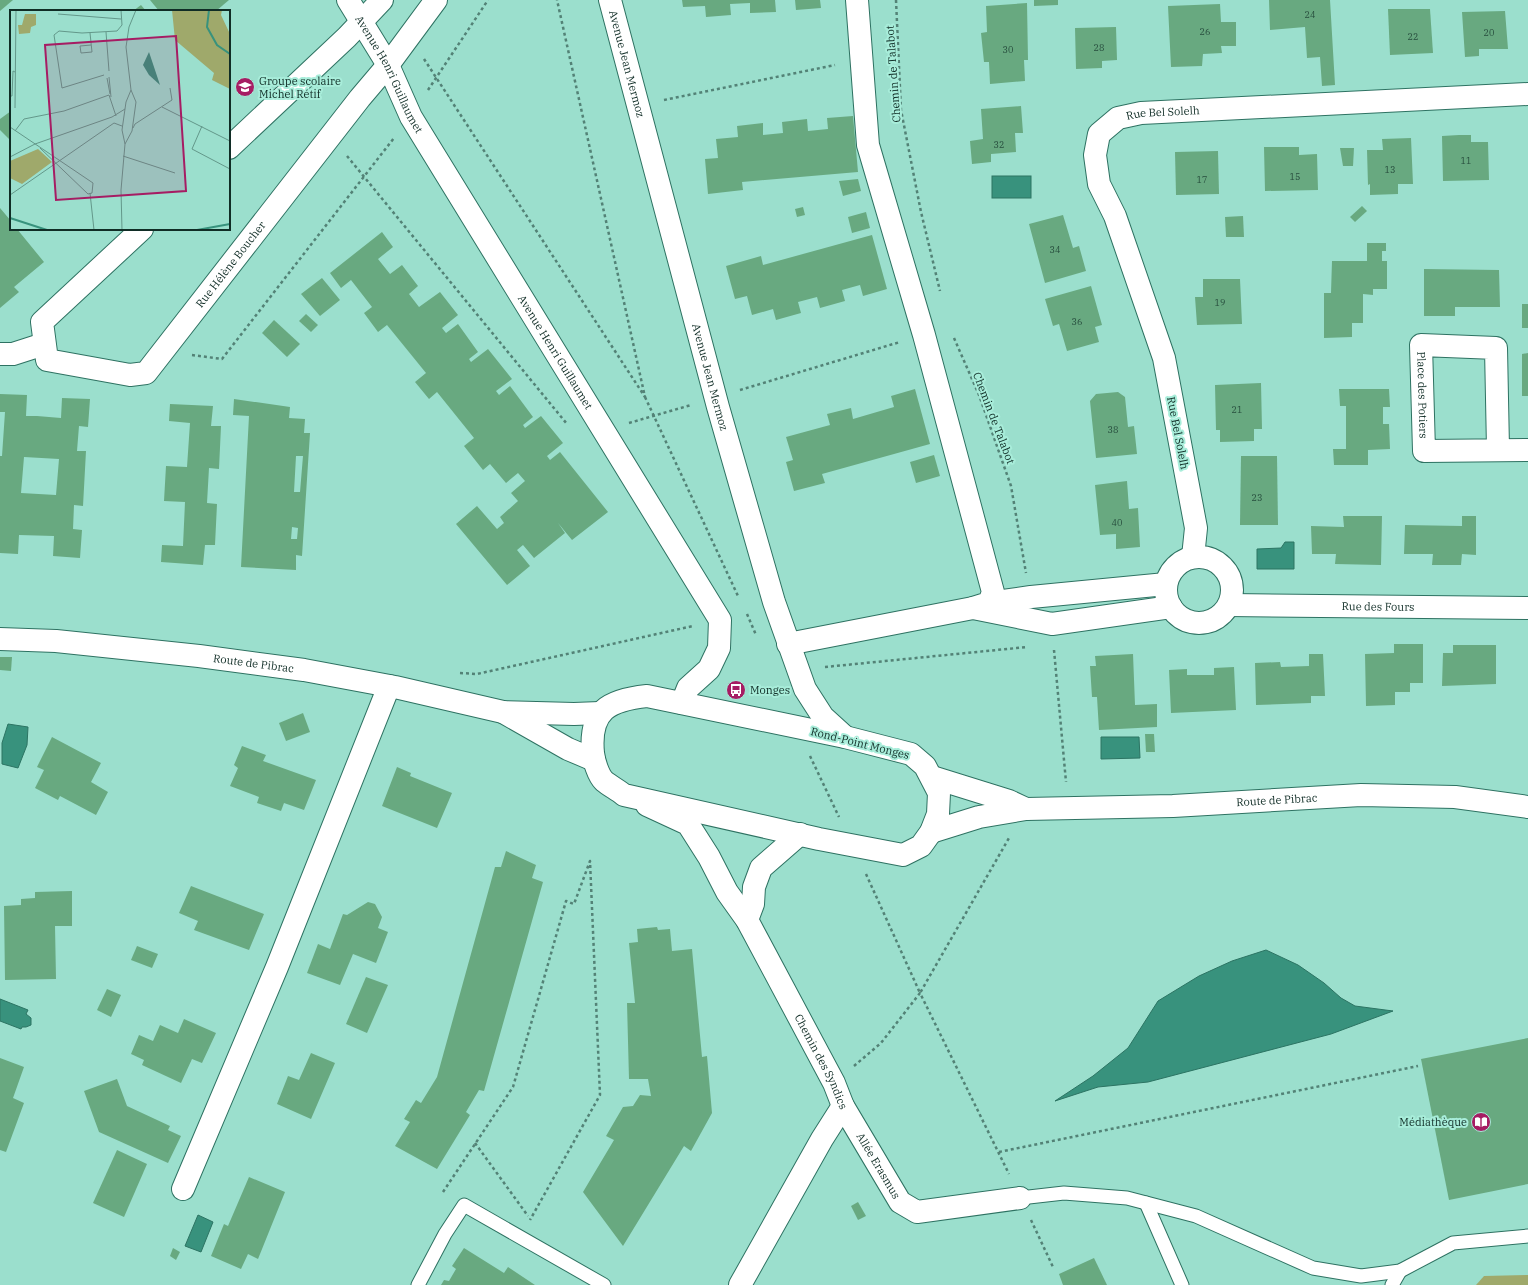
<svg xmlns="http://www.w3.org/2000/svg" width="1528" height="1285" font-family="'IBM Plex Serif',serif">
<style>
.green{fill:#9fa96b}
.water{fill:#38927d;stroke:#2c7463}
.building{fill:#68a980;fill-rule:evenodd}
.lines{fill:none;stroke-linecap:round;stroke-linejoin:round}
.lane-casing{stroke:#2e7262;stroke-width:15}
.street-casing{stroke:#2e7262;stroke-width:24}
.secondary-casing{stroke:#2e7262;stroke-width:24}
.path{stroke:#538276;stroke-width:2.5;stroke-dasharray:3 3;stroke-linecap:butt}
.lane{stroke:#fff;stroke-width:13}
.street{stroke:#fff;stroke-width:22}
.secondary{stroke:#fff;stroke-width:22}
.labels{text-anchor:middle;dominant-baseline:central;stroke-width:4;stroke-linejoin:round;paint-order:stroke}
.number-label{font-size:9px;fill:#264c3c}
.street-label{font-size:11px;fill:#102d26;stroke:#a8edda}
.poi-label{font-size:11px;fill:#102d26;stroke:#a8edda;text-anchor:start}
.inset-river{fill:none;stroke:#38927d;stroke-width:2}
.inset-road{fill:none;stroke:#63988a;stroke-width:1}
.view{fill:#a61c63;fill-opacity:0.15;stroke:#a61c63;stroke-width:2}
.inset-edge{fill:none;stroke:#102d26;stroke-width:2}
</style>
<rect width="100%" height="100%" fill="#9bdfcd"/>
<polygon class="green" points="1528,1275 1528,1285 1476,1285 1484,1276"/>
<g class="water">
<rect x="992" y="176" width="39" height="22"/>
<polygon points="1285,542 1294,542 1294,569 1257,569 1257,549 1281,548"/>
<polygon points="8,724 28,727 27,745 18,768 2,764 2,743"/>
<polygon points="1101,737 1139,737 1140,758 1101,759"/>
<polygon points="1266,950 1298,965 1324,983 1341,998 1355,1006 1393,1011 1331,1034 1148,1082 1098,1087 1055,1101 1093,1076 1128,1048 1158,1001 1199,976 1232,961"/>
<polygon points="0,999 28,1010 26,1014 31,1018 31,1025 26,1027 22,1027 21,1029 0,1021"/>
<polygon points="198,1215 213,1222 201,1252 185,1246"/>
</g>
<g class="building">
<polygon points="0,0 13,0 0,11"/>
<polygon points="150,0 229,0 216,11 159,11"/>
<polygon points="682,0 775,0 776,12 750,13 750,3 730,4 731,15 706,17 705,6 683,7"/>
<polygon points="795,0 820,0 821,8 796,10"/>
<polygon points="1034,0 1058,0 1058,5 1034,6"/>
<polygon points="1269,0 1330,0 1335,85 1322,86 1320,57 1307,58 1305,27 1270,30"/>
<polygon points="1027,3 1028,60 1024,60 1025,81 990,84 989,62 984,62 981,33 987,32 986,6"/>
<polygon points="1220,4 1221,22 1236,22 1236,46 1221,46 1222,53 1203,54 1202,66 1171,67 1168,6"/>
<polygon points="141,5 146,11 133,11"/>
<polygon points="1388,9 1430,9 1433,53 1390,55"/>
<polygon points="1505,11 1508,49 1479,49 1479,56 1465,57 1462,12"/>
<polygon points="1116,27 1117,60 1102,61 1102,68 1076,69 1075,28"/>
<polygon points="1021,106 1023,133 1015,133 1016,152 991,154 991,162 972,164 970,141 983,139 981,109"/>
<polygon points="11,111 11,141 0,130 0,119"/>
<polygon points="853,116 858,172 742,182 743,190 708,194 705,159 718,158 716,139 738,137 737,126 763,123 763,135 783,133 782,122 807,119 808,131 828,129 827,118"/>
<polygon points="1459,135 1471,135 1471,142 1488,142 1489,180 1443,181 1442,136"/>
<polygon points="1411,138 1413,184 1398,184 1398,194 1370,195 1370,184 1368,185 1367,150 1383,150 1382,139"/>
<polygon points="1264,147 1299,147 1299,155 1317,154 1318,190 1265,191"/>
<polygon points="1340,148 1354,148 1353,166 1343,166"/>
<polygon points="1218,151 1219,194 1176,195 1175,152"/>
<polygon points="858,179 861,191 843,196 839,181"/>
<polygon points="1362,206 1367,211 1355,222 1350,217"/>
<polygon points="803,207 805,215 797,217 795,209"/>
<polygon points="0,208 11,221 11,229 17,229 44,262 14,287 19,292 0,308"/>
<polygon points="866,212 870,228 852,233 848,217"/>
<polygon points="1063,215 1073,248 1079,246 1086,271 1045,283 1029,224"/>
<polygon points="1243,216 1244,237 1226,237 1225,217"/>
<polygon points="382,232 393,247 378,259 390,274 402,265 418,286 409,294 419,307 440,292 458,315 442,328 446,333 458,324 478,352 469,359 471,362 488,349 512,379 496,391 499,395 510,386 533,417 523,425 525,428 541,416 563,443 547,456 550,460 560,452 608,512 572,540 558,523 565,533 534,558 523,545 517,550 530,566 507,585 456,524 477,506 497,529 504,523 500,517 518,501 511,493 525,481 518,473 506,483 490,464 483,470 464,446 474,438 437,392 429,399 415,382 426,373 387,325 378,332 364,313 372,307 351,280 341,288 330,273"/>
<polygon points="872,235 887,289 863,296 860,285 842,290 845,301 820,308 817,297 798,302 801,313 776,320 773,309 752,315 747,296 735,299 726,266 761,256 763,265"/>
<polygon points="1367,243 1386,243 1386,251 1382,251 1382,261 1387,261 1387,289 1373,289 1373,295 1363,294 1363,323 1352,323 1352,337 1324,338 1324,293 1331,293 1332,261 1367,261"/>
<polygon points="1424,269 1499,270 1500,307 1455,307 1455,316 1424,316"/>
<polygon points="322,278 340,300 320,316 301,294"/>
<polygon points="1203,279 1240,279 1242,324 1197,325 1195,297 1203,297"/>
<polygon points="1091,286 1102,325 1095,327 1099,342 1067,351 1059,324 1053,326 1045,299"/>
<rect x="1522" y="304" width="6" height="24"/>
<polygon points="306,314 318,325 311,332 299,321"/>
<polygon points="274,320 300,344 287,357 262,333"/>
<polygon points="1528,353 1528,396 1522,396 1522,354"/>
<polygon points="1261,383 1262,429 1254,429 1254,441 1220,442 1220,430 1216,430 1215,385"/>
<polygon points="915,389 930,444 822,474 825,483 794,491 786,462 793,460 786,437 830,425 827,414 851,408 853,419 894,407 891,396"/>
<polygon points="1339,389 1389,389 1390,407 1383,407 1383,424 1389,424 1390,449 1368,450 1368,465 1334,465 1333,449 1346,449 1346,406 1340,406"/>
<polygon points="1118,392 1125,397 1128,427 1134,426 1137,454 1096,458 1090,401 1096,394"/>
<path d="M0,394l27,1 -1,21h11l24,2 1,-20 28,1 -2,28 -9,-1 -2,25h9l-3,55 -9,-1 -1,24 9,1 -2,28 -27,-2 1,-20 -35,-1 -1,19 -18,-1v-97h2l3,-44h-5zM24,457l35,2 -3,36 -35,-2z"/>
<path d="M234,399l56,8 -1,11 16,1 -1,14h6l-8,123 -6,-1v15l-55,-3 8,-151 -16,-1zM296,456h7l-3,36h-6zM292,527l6,1 -1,11h-6z"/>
<polygon points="170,404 213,406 211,426 221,426 219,469 209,468 207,503 217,504 215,545 205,545 203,565 161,562 162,545 183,546 185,502 164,501 166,466 187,467 190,423 169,421"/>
<polygon points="934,455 940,476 916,483 910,462"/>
<polygon points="1241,456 1277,456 1278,525 1240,525"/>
<polygon points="1127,481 1129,509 1138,508 1140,547 1116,549 1116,534 1100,535 1095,485"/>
<polygon points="1343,516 1382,516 1381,565 1335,564 1336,554 1312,554 1311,526 1344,527"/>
<polygon points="1462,516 1476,516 1476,555 1462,554 1461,565 1432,565 1433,554 1404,554 1405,525 1462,526"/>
<polygon points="1394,644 1423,644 1423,683 1410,683 1410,692 1395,692 1395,705 1366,706 1365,654 1394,653"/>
<polygon points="1453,645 1496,645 1496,684 1442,686 1443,653 1453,653"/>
<polygon points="1133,654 1135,705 1157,704 1157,727 1099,730 1097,697 1092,697 1090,666 1096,666 1095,656"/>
<polygon points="1309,654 1323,654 1325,696 1311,696 1311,703 1256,705 1255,663 1280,662 1281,667 1309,666"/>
<polygon points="0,657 12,657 11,671 0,670"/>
<polygon points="1234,667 1236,710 1171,713 1169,670 1187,669 1187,675 1214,675 1214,668"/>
<polygon points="729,684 745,687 743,693 728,690"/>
<polygon points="303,713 310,732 286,741 279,723"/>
<polygon points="1145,734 1154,734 1155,752 1146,752"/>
<polygon points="52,737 101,763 91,782 108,792 96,815 60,796 58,800 35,788 44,770 37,767"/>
<polygon points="242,746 266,755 263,761 316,780 304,810 284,803 281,811 257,803 259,797 230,786 238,768 234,765"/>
<polygon points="397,767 411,773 410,776 452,793 437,828 382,806"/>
<polygon points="506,851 536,865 532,878 543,882 484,1091 479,1090 466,1112 470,1115 437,1169 395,1146 410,1122 404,1119 416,1100 421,1103 437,1077 495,867 501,867"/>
<polygon points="191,886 264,914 249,950 194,930 198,921 179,913"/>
<polygon points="72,891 72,926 55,926 56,979 5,980 4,906 21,905 21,899 35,898 35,892"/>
<polygon points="368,902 375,904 382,917 378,928 388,932 376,963 353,954 340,985 307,973 318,944 330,949 343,914 347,915"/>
<polygon points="657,927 658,930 670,929 672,951 692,949 702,1057 707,1056 712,1113 691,1151 684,1146 623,1246 583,1192 614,1140 606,1136 623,1107 633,1106 640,1095 651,1096 648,1079 629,1079 627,1003 635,1003 629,943 638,942 637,929"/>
<polygon points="137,946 158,954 152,968 131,960"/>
<polygon points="366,977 388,985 367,1033 346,1024"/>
<polygon points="107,989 121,995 111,1017 97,1010"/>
<polygon points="184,1019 216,1033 202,1063 192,1059 181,1083 142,1065 144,1060 131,1054 139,1035 153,1041 160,1025 178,1033"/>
<polygon points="1528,1038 1528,1184 1449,1200 1421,1059"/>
<polygon points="311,1053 335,1063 311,1119 277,1104 288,1076 299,1080"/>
<polygon points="0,1058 24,1067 13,1098 24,1103 6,1152 0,1150"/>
<polygon points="117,1079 127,1106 170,1126 168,1130 181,1136 168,1163 99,1132 84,1091"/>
<polygon points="117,1150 147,1164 124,1217 93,1203"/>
<polygon points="249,1177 285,1192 258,1259 248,1254 241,1269 211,1256 224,1224 228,1226"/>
<polygon points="858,1202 866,1216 858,1220 851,1206"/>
<polygon points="173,1248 180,1252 176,1260 170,1256"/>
<polygon points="464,1248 504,1273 508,1267 535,1285 441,1285 444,1280 449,1281 456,1269 452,1266"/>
<polygon points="1094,1258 1107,1285 1063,1285 1059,1274"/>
</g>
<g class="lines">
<defs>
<g id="lane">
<polyline points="1020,1198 1064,1193 1127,1198 1196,1216 1313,1268 1361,1276 1400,1271 1453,1243 1528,1236"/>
<polyline points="1146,1203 1182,1285"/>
<polyline points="418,1285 445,1234 464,1205 604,1285"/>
<polyline points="1392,1285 1400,1271"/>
</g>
<g id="street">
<path id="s1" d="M348,0l40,65 23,52 309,503 -1,28 -10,21 -21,19 -6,15"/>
<path id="s2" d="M610,0l108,407 56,195 31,87 18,28 22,20"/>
<polyline points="229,148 347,37 382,0"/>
<path id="s3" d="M142,229l-100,93 5,38 83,15 16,-2 214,-275 28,-33 48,-65"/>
<polyline points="0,354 13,354 44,344"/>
<path id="s4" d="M1498,449l-2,-101 -75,-3 3,106 104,-1"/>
<path id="s5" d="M1193,557l3,-29 -32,-170 -49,-142 -16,-32 -4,-29 4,-21 19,-16 23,-5 387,-19"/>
<circle cx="1199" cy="590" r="33"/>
<polyline points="989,603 1031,597 1166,584"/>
<path id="s6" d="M1229,605l299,3"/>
<polyline points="973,608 1052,624 1171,607"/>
<polyline points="788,644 973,608 989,603 993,592 924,335 868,145 857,0"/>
<path id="s7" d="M647,805l41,19 21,33 18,35 20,28 87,163 9,23 57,96 17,10 103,-14"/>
<polyline points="747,920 753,904 754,887 761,868 800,834"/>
<polyline points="183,1189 277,967 389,686"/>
<polyline points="740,1285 822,1139 843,1106"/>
</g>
<g id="secondary">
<path id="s8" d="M0,639l56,2 143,15 105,14 91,17 108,25 71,2 26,-1"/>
<path d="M647,696l198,41 66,17 14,12 14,27 -1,21 -7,18 -10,14 -18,9 -84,-16 -195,-44c-6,-5 -14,-9 -20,-14 -6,-6 -10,-20 -11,-28 -4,-43 16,-53 54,-57z"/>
<polyline points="503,712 568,749 594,760"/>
<polyline points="932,777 1009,801 1026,809"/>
<path id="s9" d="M931,832l48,-15 47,-8 147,-3 188,-11 94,2 73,10"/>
</g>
</defs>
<use href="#lane" class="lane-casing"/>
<use href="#street" class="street-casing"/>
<use href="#secondary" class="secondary-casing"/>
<g class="path">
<polyline points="896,0 901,110 921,212 940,291"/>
<polyline points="424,59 645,397 557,0"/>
<polyline points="428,90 488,0"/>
<polyline points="664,100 835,65"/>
<polyline points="347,156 567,424"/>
<polyline points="954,338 979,395 1011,486 1026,573"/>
<polyline points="192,355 222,359 394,138"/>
<polyline points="740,390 900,342"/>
<polyline points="645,397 738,596"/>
<polyline points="629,423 691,405"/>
<polyline points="747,614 756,635"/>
<polyline points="1054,650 1066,782"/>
<polyline points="825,667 1027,647"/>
<polyline points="460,673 477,674 693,626"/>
<polyline points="810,756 839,817"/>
<polyline points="866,874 920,993 1009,838"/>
<polyline points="854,1066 881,1043 920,993 1009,1174"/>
<polyline points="475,1143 528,1216"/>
<polyline points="999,1152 1418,1066"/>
<polyline points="443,1192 513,1087 566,901 574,904 590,861 600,1095 530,1220"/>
<polyline points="1031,1220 1053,1267"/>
</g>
<use href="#lane" class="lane"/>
<use href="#street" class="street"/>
<use href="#secondary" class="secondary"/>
</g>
<defs>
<symbol id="school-disc" viewBox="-11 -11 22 22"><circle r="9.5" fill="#a61c63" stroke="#a8edda"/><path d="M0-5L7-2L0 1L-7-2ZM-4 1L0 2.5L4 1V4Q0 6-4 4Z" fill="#fff"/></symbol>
<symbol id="bus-disc" viewBox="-11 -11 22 22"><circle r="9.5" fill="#a61c63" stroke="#a8edda"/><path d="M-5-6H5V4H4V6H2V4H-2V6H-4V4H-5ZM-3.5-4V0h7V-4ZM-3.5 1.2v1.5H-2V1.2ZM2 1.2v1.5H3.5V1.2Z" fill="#fff"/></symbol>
<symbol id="library-disc" viewBox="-11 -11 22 22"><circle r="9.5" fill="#a61c63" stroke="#a8edda"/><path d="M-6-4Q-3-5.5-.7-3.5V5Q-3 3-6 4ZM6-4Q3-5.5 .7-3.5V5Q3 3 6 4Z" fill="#fff"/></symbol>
</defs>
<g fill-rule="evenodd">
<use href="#school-disc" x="234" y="76" width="22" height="22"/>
<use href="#bus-disc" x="725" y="679" width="22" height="22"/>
<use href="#library-disc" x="1470" y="1111" width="22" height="22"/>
</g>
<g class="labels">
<g class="number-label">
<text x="1310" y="14">24</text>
<text x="1205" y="31">26</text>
<text x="1489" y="32">20</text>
<text x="1413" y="36">22</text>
<text x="1099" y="47">28</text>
<text x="1008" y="49">30</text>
<text x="999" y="144">32</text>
<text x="1466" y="160">11</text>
<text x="1390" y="169">13</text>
<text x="1295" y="176">15</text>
<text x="1202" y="179">17</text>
<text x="1055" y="249">34</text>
<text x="1220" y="302">19</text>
<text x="1077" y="321">36</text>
<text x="1237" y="409">21</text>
<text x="1113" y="429">38</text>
<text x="1257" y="497">23</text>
<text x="1117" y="522">40</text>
</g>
<g class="street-label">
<text stroke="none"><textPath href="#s2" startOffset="66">Avenue Jean Mermoz</textPath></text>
<text transform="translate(893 74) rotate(-94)">Chemin de Talabot</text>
<text stroke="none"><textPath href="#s1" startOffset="85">Avenue Henri Guillaumet</textPath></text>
<text stroke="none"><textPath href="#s5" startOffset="509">Rue Bel Solelh</textPath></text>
<text stroke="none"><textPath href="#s3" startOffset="413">Rue Hélène Boucher</textPath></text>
<text stroke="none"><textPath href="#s1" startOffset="409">Avenue Henri Guillaumet</textPath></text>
<text stroke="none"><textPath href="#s2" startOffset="390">Avenue Jean Mermoz</textPath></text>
<text stroke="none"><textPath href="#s4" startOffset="226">Place des Potiers</textPath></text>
<text transform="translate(994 418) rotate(69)">Chemin de Talabot</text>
<text transform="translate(1178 433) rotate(79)">Rue Bel Solelh</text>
<text stroke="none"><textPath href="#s6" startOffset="149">Rue des Fours</textPath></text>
<text stroke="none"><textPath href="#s8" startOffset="255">Route de Pibrac</textPath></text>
<text transform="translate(860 743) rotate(14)">Rond-Point Monges</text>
<text stroke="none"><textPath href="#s9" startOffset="349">Route de Pibrac</textPath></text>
<text stroke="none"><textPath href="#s7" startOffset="318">Chemin des Syndics</textPath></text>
<text stroke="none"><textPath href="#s7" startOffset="437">Allée Erasmus</textPath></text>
</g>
<g class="poi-label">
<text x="259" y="81">Groupe scolaire<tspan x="259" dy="13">Michel Rétif</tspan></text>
<text x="750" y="690">Monges</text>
<text x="1467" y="1122" text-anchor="end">Médiathèque</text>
</g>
</g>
<g transform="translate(10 10)">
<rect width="220" height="220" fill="#9bdfcd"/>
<path d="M162,0h50l-1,5 9,19v55l-18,-9 2,-7 -39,-33zM15,4h11v11l-5,2 -1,6 -11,1 -1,-9h4zM28,139l14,13 -30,22 -12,-6v-17z" fill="#9fa96b"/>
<path d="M139,42l11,33 -11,-10 -6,-10z" fill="#38927d"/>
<path class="inset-river" d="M199,0l-2,17 10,18 13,9M0,208l37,12M187,220l33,-6"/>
<path class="inset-road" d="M48,4l63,5M96,22l3,39M80,23l2,19 -11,1 -1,-7 11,-1M94,65l-42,13 -8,-53 5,-4 23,2 35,-2 5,-6 -1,-15M99,67l2,20M97,68l3,16M0,86h2l1,-25 2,1M152,97l68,34M5,98l1,-98M192,116l-10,23 38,20M0,117l83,56 -1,10 -4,1 -48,-46M123,118l2,-4 37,-24 -2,-12M5,121l9,-12 40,-8 45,-16 7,21M115,134l7,-13 4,-29 -5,-12 -5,-43 3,-20 7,-17M113,146l52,17M0,147l25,-13 77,-27 13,-8M80,183l4,37M0,185l104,-72 8,3M112,220l-1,-40 4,-46 -3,-14 4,-28 5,-12"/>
<path class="view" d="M166,26l10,155 -130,9 -11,-155z"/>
<rect width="220" height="220" class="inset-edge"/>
</g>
</svg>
